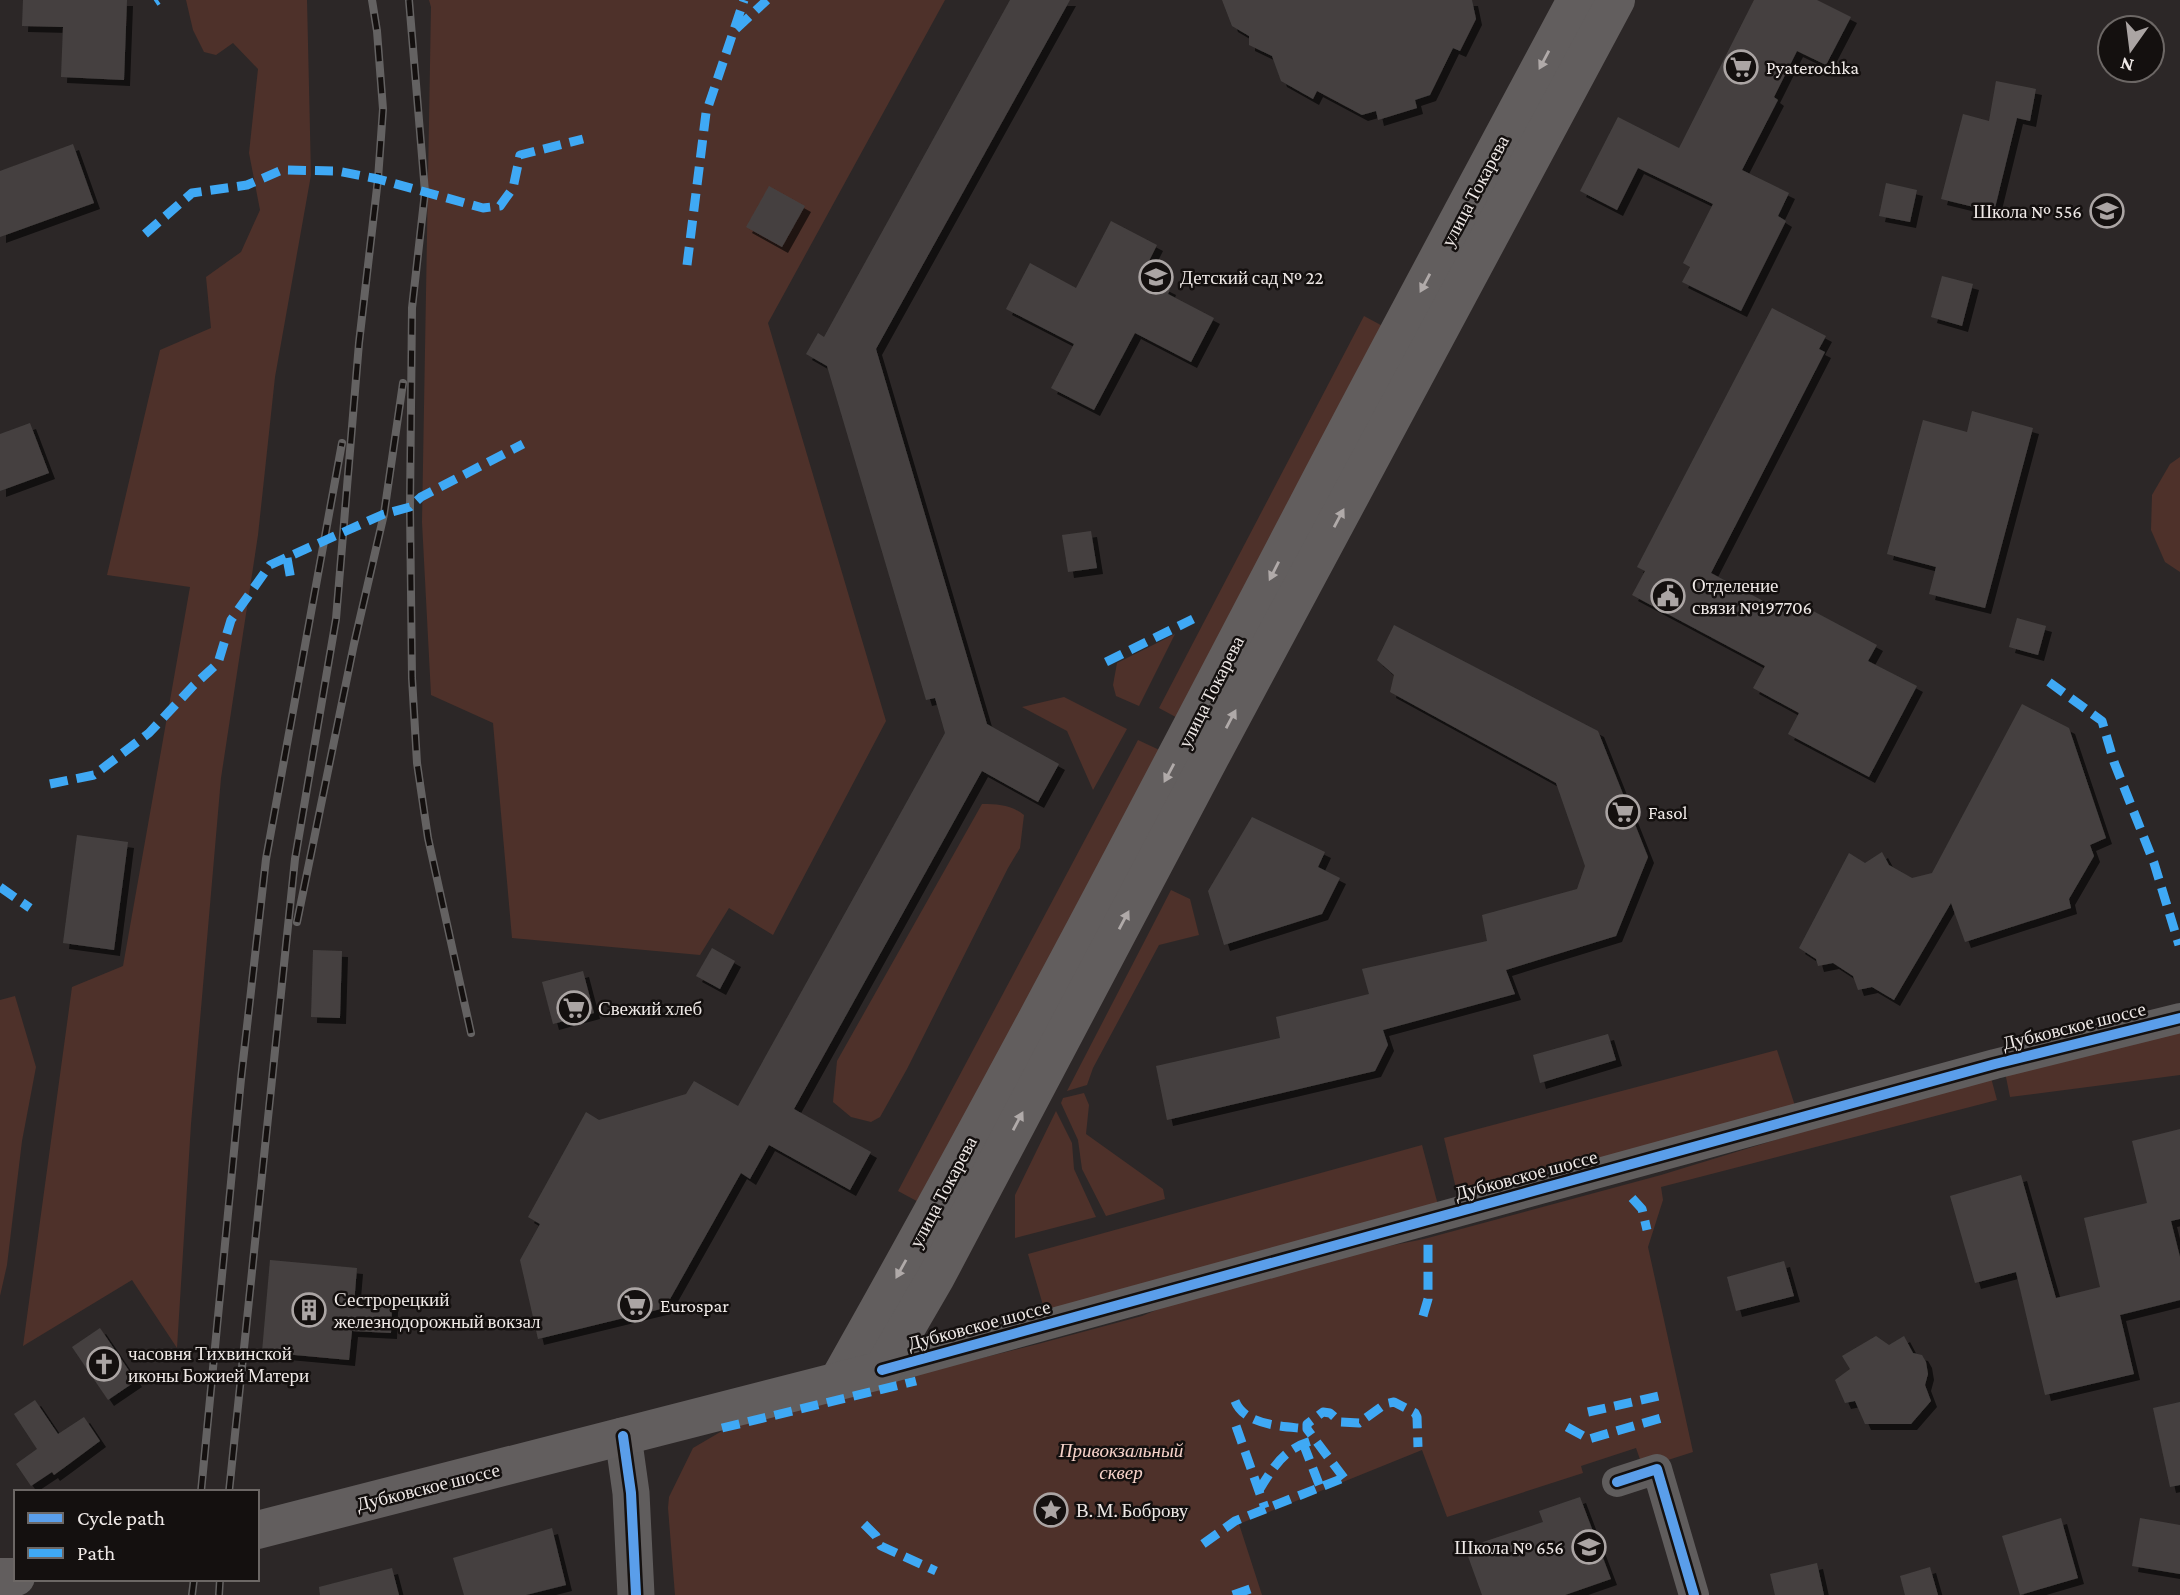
<svg xmlns="http://www.w3.org/2000/svg" width="2180" height="1595" font-family="'Crimson Pro',serif">
<style>
.green{fill:#4e312a}
.building{fill:#454140;filter:url(#shadow)}
.lines{fill:none;stroke-linecap:round;stroke-linejoin:round}
.minor{stroke:#605d5d;stroke-width:30}
.tertiary{stroke:#605d5d;stroke-width:37}
.secondary{stroke:#625e5e;stroke-width:38}
.rail-casing{stroke:#646262;stroke-width:8}
.rail{stroke:#14100f;stroke-width:5;stroke-dasharray:16;stroke-linecap:butt}
.quiet{stroke:#3fa9f5;stroke-width:9;stroke-dasharray:18 9;stroke-linecap:butt}
.cycleway-casing{stroke:#14100f;stroke-width:15}
.cycleway{stroke:#5a9eea;stroke-width:10}
.oneway{fill:#b0aaa9}
.labels{text-anchor:middle;dominant-baseline:central;stroke-width:5;stroke-linejoin:round;paint-order:stroke}
.poi-label{font-size:19px;fill:#efe9e7;stroke:#14100f;text-anchor:start}
.street-label{font-size:19px;fill:#efe9e7;stroke:#14100f}
.park-label{font-size:19px;font-style:italic;fill:#f7d3ca;stroke:#14100f}
</style>
<defs>
<filter id="shadow"><feDropShadow dx="6" dy="6" stdDeviation="0" flood-color="#0009"/></filter>
</defs>
<rect width="100%" height="100%" fill="#2c2727"/>
<g class="green">
<polygon points="186,0 307,0 311,175 275,377 258,535 221,778 191,1124 177,1348 132,1280 23,1346 72,987 123,966 190,587 107,575 160,350 211,328 206,277 241,252 260,210 249,153 258,69 233,43 216,55 204,52 193,30"/>
<polygon points="429,0 945,0 768,323 886,721 773,935 729,908 700,955 512,938 493,723 431,695 422,522 431,7"/>
<polygon points="1364,316 1390,330 1185,722 1159,708"/>
<polygon points="2180,457 2180,572 2165,562 2151,530 2152,495 2170,464"/>
<polygon points="1175,634 1139,706 1116,696 1113,685 1117,663"/>
<polygon points="1064,697 1127,729 1093,790 1067,731 1022,707"/>
<polygon points="1138,740 1168,754 926,1206 898,1191"/>
<path d="M982,804c17,0 29,1 42,11l-4,33 -12,20 -101,201 -27,48 -9,5 -20,-5 -18,-15 4,-41z"/>
<polygon points="1171,890 1190,899 1199,935 1159,945 1093,1068 1087,1085 1067,1091"/>
<polygon points="15,996 36,1067 22,1141 7,1265 0,1296 0,1000"/>
<polygon points="2180,1026 2180,1075 2010,1097 2005,1072"/>
<polygon points="1777,1050 1796,1109 1459,1201 1444,1138"/>
<polygon points="1990,1074 1997,1100 1661,1187 1663,1200 1648,1247 1693,1452 1643,1468 1636,1448 1581,1466 1583,1473 1447,1517 1422,1450 1239,1524 1262,1595 675,1595 668,1508 669,1497 693,1448 722,1431 720,1423 1038,1344 1142,1316 1192,1295 1354,1253 1424,1239 1661,1175"/>
<polygon points="1084,1093 1089,1105 1086,1134 1163,1189 1165,1199 1106,1216 1082,1169 1078,1140 1061,1103 1063,1098"/>
<polygon points="1056,1111 1072,1143 1074,1169 1096,1217 1015,1238 1015,1195"/>
<polygon points="1422,1145 1438,1205 1045,1312 1028,1254"/>
</g>
<g class="building">
<polygon points="23,0 127,0 124,80 61,77 63,27 22,26"/>
<polygon points="1010,0 1070,0 876,349 987,724 1059,764 1038,802 982,771 794,1109 871,1152 850,1190 769,1145 750,1179 741,1173 665,1308 538,1339 520,1260 540,1224 528,1217 586,1112 599,1120 686,1094 694,1081 738,1106 945,733 935,698 926,700 827,366 806,354 818,333 824,337"/>
<polygon points="1222,0 1472,0 1476,19 1460,51 1453,48 1430,95 1415,100 1417,108 1378,120 1376,111 1362,115 1317,91 1313,99 1281,81 1272,56 1249,45 1249,36 1232,26"/>
<polygon points="1754,0 1817,0 1851,17 1826,65 1797,51 1774,97 1778,100 1742,170 1789,193 1778,216 1786,221 1741,311 1682,282 1690,267 1683,263 1713,204 1638,168 1617,210 1580,191 1618,117 1679,148"/>
<polygon points="1996,81 2036,89 2030,121 2017,118 1994,212 1941,199 1963,114 1989,121"/>
<polygon points="73,144 94,203 0,237 0,171"/>
<polygon points="1886,183 1917,190 1910,222 1879,216"/>
<polygon points="769,186 805,206 782,247 746,227"/>
<polygon points="1111,221 1157,245 1142,275 1170,289 1168,294 1214,318 1191,362 1135,333 1094,410 1051,388 1074,344 1006,309 1030,263 1076,288"/>
<polygon points="1942,276 1973,284 1962,326 1931,317"/>
<polygon points="1772,308 1826,336 1819,349 1825,352 1711,573 1791,616 1798,603 1877,645 1868,661 1917,686 1869,777 1788,734 1799,713 1753,688 1765,666 1632,595 1645,571 1637,567"/>
<polygon points="1972,411 2033,428 1985,608 1929,594 1936,567 1887,554 1923,420 1967,432"/>
<polygon points="30,423 49,473 0,491 0,434"/>
<polygon points="1091,531 1097,568 1068,572 1062,535"/>
<polygon points="2017,618 2046,626 2038,655 2009,647"/>
<polygon points="1394,625 1598,731 1648,857 1616,936 1506,970 1515,994 1383,1030 1388,1045 1375,1071 1167,1120 1156,1066 1280,1038 1276,1017 1369,994 1362,969 1487,941 1482,915 1577,889 1585,866 1556,783 1390,692 1394,675 1377,660"/>
<polygon points="2022,704 2069,728 2106,838 2090,845 2094,856 2069,899 2071,908 1965,942 1951,903 1894,1000 1872,987 1858,990 1853,976 1833,963 1818,966 1816,959 1799,948 1849,853 1865,863 1882,852 1889,865 1912,878 1932,873"/>
<polygon points="1252,817 1325,852 1318,867 1340,878 1322,914 1224,945 1208,891"/>
<polygon points="77,835 128,842 114,950 63,943"/>
<polygon points="712,948 735,961 720,989 696,976"/>
<polygon points="313,950 342,951 340,1018 311,1017"/>
<polygon points="583,971 594,1013 553,1024 542,982"/>
<polygon points="1608,1034 1616,1060 1540,1083 1533,1055"/>
<polygon points="2180,1129 2180,1219 2171,1221 2180,1257 2180,1300 2120,1315 2134,1374 2045,1395 2016,1272 1975,1283 1950,1196 2021,1175 2056,1298 2100,1287 2084,1218 2147,1203 2132,1141"/>
<polygon points="270,1260 357,1268 354,1304 392,1306 391,1333 352,1331 349,1360 262,1352"/>
<polygon points="1784,1261 1794,1296 1736,1311 1727,1277"/>
<polygon points="100,1328 136,1381 108,1400 72,1347"/>
<polygon points="1876,1336 1889,1345 1904,1336 1913,1353 1922,1355 1926,1362 1928,1374 1925,1385 1931,1401 1911,1424 1865,1424 1855,1401 1845,1403 1835,1380 1850,1369 1842,1356"/>
<polygon points="35,1400 58,1434 84,1417 100,1441 65,1467 54,1475 52,1472 31,1486 16,1464 37,1449 14,1414"/>
<polygon points="2180,1402 2180,1485 2170,1487 2153,1408"/>
<polygon points="1580,1497 1611,1579 1565,1595 1482,1595 1465,1548 1543,1522 1539,1511"/>
<polygon points="2061,1518 2078,1578 2020,1595 2002,1536"/>
<polygon points="2140,1518 2180,1525 2180,1574 2132,1566"/>
<polygon points="552,1528 566,1585 526,1595 464,1595 453,1558"/>
<polygon points="1817,1563 1824,1595 1775,1595 1770,1574"/>
<polygon points="1930,1567 1938,1595 1905,1595 1900,1576"/>
<polygon points="392,1568 399,1595 320,1595 319,1587"/>
</g>
<g class="lines">
<g class="minor">
<polyline points="882,1370 1995,1064 2180,1018"/>
<polyline points="1617,1482 1657,1469 1694,1595"/>
</g>
<polyline class="tertiary" points="623,1436 631,1493 636,1595"/>
<g class="secondary">
<path d="M838,1381c164,-290 318,-586 472,-881 87,-167 177,-333 266,-500"/>
<polyline points="257,1530 882,1370 936,1277 1211,756 1616,0"/>
<polyline points="0,1577 16,1577"/>
</g>
<defs>
<g id="rail">
<polyline points="409,0 425,192 412,308 410,507 412,678 417,763 428,838 471,1033"/>
<polyline points="297,922 354,644 384,514 403,383"/>
<polyline points="201,1492 241,1079 266,859 342,443"/>
<polyline points="229,1492 295,859 336,619 359,343 378,179 383,109 377,31 372,0"/>
<polyline points="192,1595 194,1579"/>
<polyline points="219,1595 220,1579"/>
</g>
</defs>
<use href="#rail" class="rail-casing"/>
<use href="#rail" class="rail"/>
<g class="quiet">
<polyline points="155,2 158,0"/>
<polyline points="736,29 767,0"/>
<polyline points="145,234 192,193 247,185 282,170 337,171 378,179 483,208 500,206 513,188 520,155 583,139"/>
<polyline points="687,265 706,113 744,0"/>
<polyline points="287,558 291,580"/>
<polyline points="1106,662 1193,619"/>
<polyline points="2049,682 2102,721 2114,762 2154,863 2179,945"/>
<polyline points="50,784 94,775 149,733 194,685 218,663 231,620 270,565 384,514 410,507 421,497 523,444"/>
<polyline points="0,887 30,908"/>
<polyline points="1632,1198 1642,1209 1647,1230"/>
<polyline points="1423,1316 1428,1299 1428,1243"/>
<path d="M1235,1401c10,25 48,25 72,28"/>
<polyline points="1588,1412 1663,1395"/>
<polyline points="1236,1426 1265,1508"/>
<polyline points="1567,1427 1589,1439 1668,1416"/>
<polyline points="722,1428 916,1381"/>
<polyline points="1303,1443 1320,1487"/>
<polyline points="1344,1478 1307,1429 1307,1424 1323,1412 1330,1413 1340,1422 1359,1423 1385,1404 1394,1402 1415,1413 1417,1417 1418,1447"/>
<path d="M1259,1490c16,-25 25,-42 56,-50"/>
<polyline points="864,1524 876,1536 881,1546 936,1571"/>
<polyline points="1203,1544 1235,1521 1346,1477"/>
<polyline points="1233,1595 1256,1587"/>
</g>
<defs>
<g id="cycleway">
<polyline points="882,1370 1995,1064 2180,1018"/>
<polyline points="623,1436 631,1493 636,1595"/>
<polyline points="1617,1482 1657,1469 1694,1595"/>
</g>
</defs>
<use href="#cycleway" class="cycleway-casing"/>
<use href="#cycleway" class="cycleway"/>
</g>
<defs><path id="oneway-solid" d="M-6-.8H1V-3.2L6.5 0L1 3.2V.8H-6Z" transform="scale(1.75)"/></defs>
<g class="oneway">
<use href="#oneway-solid" transform="translate(1544 60) rotate(118)"/>
<use href="#oneway-solid" transform="translate(1425 283) rotate(118)"/>
<use href="#oneway-solid" transform="translate(1339 518) rotate(-62)"/>
<use href="#oneway-solid" transform="translate(1274 571) rotate(117)"/>
<use href="#oneway-solid" transform="translate(1231 719) rotate(-62)"/>
<use href="#oneway-solid" transform="translate(1169 773) rotate(118)"/>
<use href="#oneway-solid" transform="translate(1124 920) rotate(-62)"/>
<use href="#oneway-solid" transform="translate(1018 1121) rotate(-62)"/>
<use href="#oneway-solid" transform="translate(901 1269) rotate(119)"/>
</g>
<defs>
<symbol id="supermarket-ring" viewBox="-11 -11 22 22"><circle r="9.5" fill="#14100f" stroke="#aba5a4" stroke-width="1.5"/><path d="M-6-5.5h2.5l.6 2H6L4.5 2H-2.5L-4.4-4H-6ZM-1.5 3.2a1.3 1.3 0 1 0 .1 0ZM3 3.2a1.3 1.3 0 1 0 .1 0Z" fill="#aba5a4"/></symbol>
<symbol id="school-ring" viewBox="-11 -11 22 22"><circle r="9.5" fill="#14100f" stroke="#aba5a4" stroke-width="1.5"/><path d="M0-5L7-2L0 1L-7-2ZM-4 1L0 2.5L4 1V4Q0 6-4 4Z" fill="#aba5a4"/></symbol>
<symbol id="civic-ring" viewBox="-11 -11 22 22"><circle r="9.5" fill="#14100f" stroke="#aba5a4" stroke-width="1.5"/><path d="M-.6-6.5H3V-4.5H.6V-3L4-1V1h2V6H-6V1h2V-1L-.6-3ZM-1.2 2.5V6h2.4V2.5Z" fill="#aba5a4"/></symbol>
<symbol id="building-ring" viewBox="-11 -11 22 22"><circle r="9.5" fill="#14100f" stroke="#aba5a4" stroke-width="1.5"/><path d="M-4-6H4V6H1V3H-1V6H-4ZM-2.5-4.3h1.7v1.8h-1.7ZM.8-4.3h1.7v1.8H.8ZM-2.5-1h1.7V.8h-1.7ZM.8-1h1.7V.8H.8Z" fill="#aba5a4"/></symbol>
<symbol id="church-ring" viewBox="-11 -11 22 22"><circle r="9.5" fill="#14100f" stroke="#aba5a4" stroke-width="1.5"/><path d="M-1.2-6h2.4v3.5h3.3v2.4h-3.3V6h-2.4V-.1h-3.3v-2.4h3.3Z" fill="#aba5a4"/></symbol>
<symbol id="sight-ring" viewBox="-11 -11 22 22"><circle r="9.5" fill="#14100f" stroke="#aba5a4" stroke-width="1.5"/><path d="M0-6L1.8-2.2L6-1.7L2.9 1.2L3.7 5.4L0 3.3L-3.7 5.4L-2.9 1.2L-6-1.7L-1.8-2.2Z" fill="#aba5a4"/></symbol>
</defs>
<g fill-rule="evenodd">
<use href="#supermarket-ring" x="1722" y="48" width="38" height="38"/>
<use href="#school-ring" x="2088" y="192" width="38" height="38"/>
<use href="#school-ring" x="1137" y="258" width="38" height="38"/>
<use href="#civic-ring" x="1649" y="577" width="38" height="38"/>
<use href="#supermarket-ring" x="1604" y="793" width="38" height="38"/>
<use href="#supermarket-ring" x="555" y="989" width="38" height="38"/>
<use href="#supermarket-ring" x="616" y="1286" width="38" height="38"/>
<use href="#building-ring" x="290" y="1291" width="38" height="38"/>
<use href="#church-ring" x="85" y="1345" width="38" height="38"/>
<use href="#sight-ring" x="1032" y="1491" width="38" height="38"/>
<use href="#school-ring" x="1570" y="1528" width="38" height="38"/>
</g>
<g class="labels">
<g class="poi-label">
<text x="1766" y="67">Pyaterochka</text>
<text x="2082" y="211" text-anchor="end">Школа № 556</text>
<text x="1180" y="277">Детский сад № 22</text>
<text x="1692" y="585">Отделение<tspan x="1692" dy="22">связи №197706</tspan></text>
<text x="1648" y="812">Fasol</text>
<text x="598" y="1008">Свежий хлеб</text>
<text x="334" y="1299">Сестрорецкий<tspan x="334" dy="22">железнодорожный вокзал</tspan></text>
<text x="660" y="1305">Eurospar</text>
<text x="128" y="1353">часовня Тихвинской<tspan x="128" dy="22">иконы Божией Матери</tspan></text>
<text x="1076" y="1510">В. М. Боброву</text>
<text x="1564" y="1547" text-anchor="end">Школа № 656</text>
</g>
<g class="street-label">
<text transform="translate(1475 191) rotate(-62)">улица Токарева</text>
<text transform="translate(1211 692) rotate(-63)">улица Токарева</text>
<text transform="translate(2074 1026) rotate(-14)">Дубковское шоссе</text>
<text transform="translate(1526 1175) rotate(-15)">Дубковское шоссе</text>
<text transform="translate(943 1192) rotate(-62)">улица Токарева</text>
<text transform="translate(979 1325) rotate(-15)">Дубковское шоссе</text>
<text transform="translate(428 1487) rotate(-14)">Дубковское шоссе</text>
</g>
<g class="park-label">
<text x="1121" y="1450">Привокзальный<tspan x="1121" dy="22">сквер</tspan></text>
</g>
</g>
<rect x="14" y="1490" width="245" height="91" fill="#14100f" stroke="#6c6765" stroke-width="2"/>
<rect x="28" y="1513" width="35" height="10" fill="#5a9eea" stroke="#6c6765" stroke-width="2"/>
<text x="77" y="1525" font-size="21" fill="#efe9e7">Cycle path</text>
<rect x="28" y="1548" width="35" height="10" fill="#3fa9f5" stroke="#6c6765" stroke-width="2"/>
<text x="77" y="1560" font-size="21" fill="#efe9e7">Path</text>
<g transform="translate(2131 49) rotate(194)"><circle r="33" fill="#14100f" stroke="#6c6765" stroke-width="2"/>
<path d="M0-5L12 26L0 18L-12 26Z" fill="#aba5a4"/>
<text y="-10" font-size="19" font-weight="bold" text-anchor="middle" fill="#efe9e7">N</text>
</g>
</svg>
